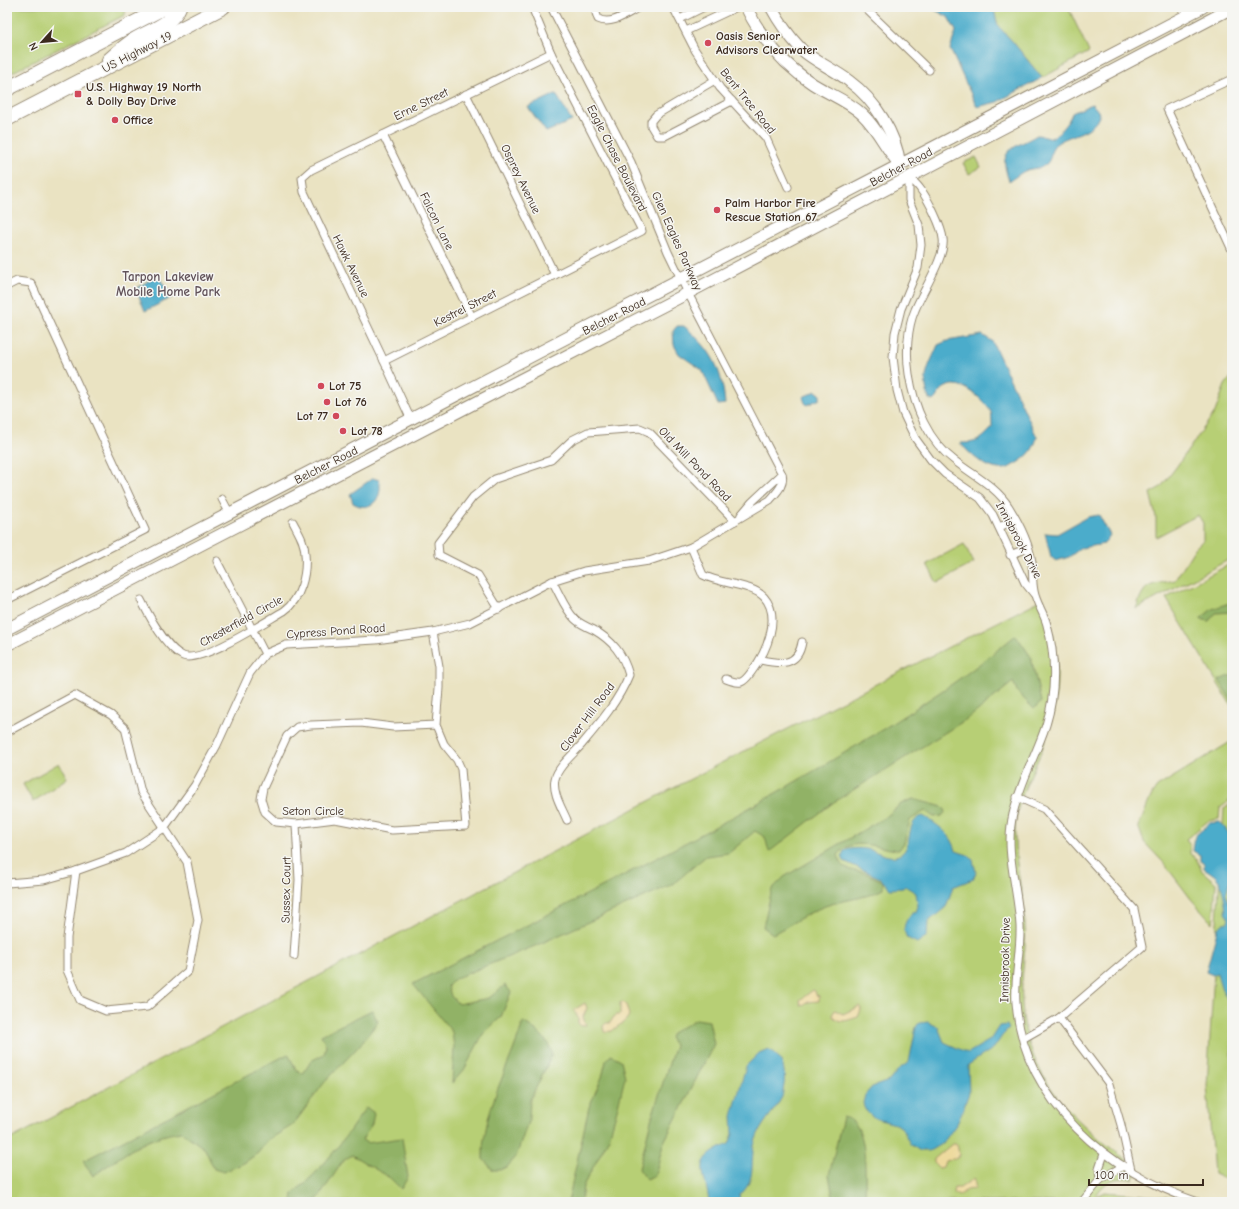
<svg xmlns="http://www.w3.org/2000/svg" width="1239" height="1209" font-family="'Comic Neue',sans-serif">
<style>
.green{fill:#b7cf74;stroke:#797c49}
.forest{fill:#91b266;stroke:#666e42}
.sand{fill:#eeda9e;stroke:#94825e}
.water{fill:#4caccb;stroke:#446b74}
.lines{fill:none;stroke-linecap:round;stroke-linejoin:round}
.street-casing{stroke:#928670;stroke-width:9}
.secondary-casing{stroke:#928670;stroke-width:13}
.highway-casing{stroke:#928670;stroke-width:16}
.street{stroke:#fff;stroke-width:7}
.secondary{stroke:#fff;stroke-width:11}
.highway{stroke:#fff;stroke-width:14}
.poi-dot{fill:#d1495b;stroke:#f6f6f2;stroke-width:1.5}
.labels{text-anchor:middle;dominant-baseline:central;stroke-width:3;stroke-linejoin:round;paint-order:stroke}
.poi-label{font-size:12px;font-weight:bold;fill:#3b2a1e;stroke:#f6f6f2;text-anchor:start}
.street-label{font-size:12px;fill:#3b2a1e;stroke:#f6f6f2}
.neighbourhood-label{font-size:13px;font-weight:bold;fill:#62535a;stroke:#f6f6f2}
</style>
<rect width="100%" height="100%" fill="#f6f6f2"/>
<filter id="ink" filterUnits="userSpaceOnUse"><feTurbulence type="fractalNoise" baseFrequency=".025" numOctaves="2"/><feDisplacementMap in="SourceGraphic" scale="8" xChannelSelector="R" yChannelSelector="G"/><feConvolveMatrix kernelMatrix="1 2 1 2 8 2 1 2 1" color-interpolation-filters="sRGB"/></filter>
<filter id="wash" filterUnits="userSpaceOnUse"><feTurbulence type="fractalNoise" baseFrequency=".012" numOctaves="4" result="noise"/><feDisplacementMap in="SourceGraphic" scale="16" xChannelSelector="R" yChannelSelector="G"/><feGaussianBlur stdDeviation="0.9" result="paint"/><feColorMatrix in="noise" values="0 0 0 0 0 0 0 0 0 0 0 0 0 0 0 0 0 1.4 0 .05"/><feComposite in="paint" operator="in"/></filter>
<g filter="url(#wash)">
<rect width="100%" height="100%" fill="#eae3c2"/>
<g class="green">
<polygon points="7,7 126,7 125,15 7,75"/>
<polygon points="995,7 1068,7 1089,52 1042,78 1013,42 998,26 994,10"/>
<polygon points="976,157 981,167 969,174 963,163"/>
<path d="M1232,376v182l-96,51c9,-28 13,-23 39,-29l20,-32 8,-8v-17l-5,-8 -42,22v-20l-6,-24 11,-6 16,-21 38,-54 10,-27z"/>
<polygon points="964,544 974,563 937,583 927,564"/>
<polygon points="1232,563 1232,707 1166,598"/>
<path d="M1043,599c19,53 19,100 -2,153 -8,20 -20,40 -24,62 -7,37 6,72 8,109 2,27 -5,54 -3,82 5,77 58,123 118,164l-8,10c-19,-2 -26,1 -37,18l10,-5 72,6 5,4h-1175v-61l710,-376z"/>
<path d="M1232,741v58l-12,9 -1,11 -11,2 -22,18 4,5v10l6,4 6,13 14,12 -3,40 -22,-24 -28,-37 -19,-20 -6,-16c8,-13 10,-28 19,-39z"/>
<polygon points="59,763 67,778 33,802 23,784"/>
<polygon points="1232,803 1232,1182 1214,1174 1207,1086 1224,808"/>
</g>
<g class="forest">
<polygon points="1232,602 1232,612 1216,613 1209,621 1200,619 1212,609"/>
<path d="M1016,635l15,22 10,45 -7,7 -16,-16 -5,-11 -43,35 -136,85 -65,50 -4,-15 -10,-6 -26,22 -23,3 -33,28 -138,62 -79,32 -8,8 3,10 7,8 31,-6 16,-13 6,7 -10,25 -18,17 -19,36 -12,13 2,-36 -2,-15 -39,-48c182,-95 369,-184 539,-300 22,-15 43,-32 64,-49z"/>
<polygon points="1232,675 1232,702 1219,680"/>
<path d="M913,799l30,8 3,4 -4,5 -8,1 -9,-6 -15,9 -6,23 -5,7c-20,-1 -47,-15 -61,5 5,17 13,14 27,18 6,2 12,6 18,8v8c-19,11 -44,10 -65,20 -15,7 -30,17 -45,25l-10,-7 9,-38 12,-12 103,-61 14,-12z"/>
<path d="M372,1010l6,12 -19,24 -35,37 -31,42 -25,15 -10,13 -14,10 -20,9 -10,-3 -9,-20 -23,-17c-37,4 -60,24 -89,44l-10,-15 205,-107 8,15 7,5 8,-13 13,-7 2,-9 -5,-10z"/>
<polygon points="696,1019 709,1021 714,1044 663,1144 655,1176 647,1180 639,1169 651,1120 675,1045 670,1038 672,1033"/>
<path d="M523,1022c13,7 27,18 29,33l-22,45 -1,19 -13,38 -8,9 -8,4h-7l-10,-11c0,-8 0,-17 2,-25 6,-39 27,-74 38,-112z"/>
<polygon points="611,1055 621,1060 625,1077 618,1106 609,1138 583,1186 581,1202 568,1202 589,1107 602,1077 606,1061"/>
<path d="M366,1107l8,6 -2,11 -10,16 5,3 35,-5 6,39 -7,12 -11,-11 -38,-23 -9,6 -25,38 -7,3h-19l1,-9c30,-23 52,-55 73,-86z"/>
<path d="M843,1117c29,4 20,63 23,85h-32l-5,-27z"/>
</g>
<g class="sand">
<polygon points="813,990 815,991 816,995 819,996 819,1001 808,1002 805,1005 801,1006 800,1000"/>
<path d="M622,1002l4,3 3,10c-3,8 -11,10 -17,16l-8,1 -1,-6 3,-3h4l5,-8h5v-12z"/>
<polygon points="585,1003 587,1008 583,1017 586,1025 581,1026 578,1023 578,1018 574,1010"/>
<path d="M860,1006l1,4 -3,7c-10,3 -19,8 -26,-2l3,-5 8,4z"/>
<polygon points="952,1144 957,1144 959,1154 957,1158 945,1161 943,1167 939,1168 934,1163 934,1159"/>
<polygon points="974,1178 975,1179 975,1189 966,1190 959,1196 953,1193 954,1188 960,1188"/>
</g>
<g class="water">
<polygon points="933,7 995,7 994,10 998,26 1013,42 1042,78 997,102 977,107 950,49 956,31 948,17 933,9"/>
<polygon points="556,94 572,121 546,132 528,107"/>
<path d="M1092,104l8,9c-5,21 -30,20 -44,31 -7,5 -3,16 -11,21 -6,4 -12,3 -18,5 -6,2 -12,8 -18,11 -12,-33 3,-31 28,-46 5,0 9,3 13,3 7,-1 20,-18 22,-25z"/>
<polygon points="157,275 173,297 145,311 136,289"/>
<path d="M677,326h7c27,23 38,41 41,78l-7,1 -16,-35 -23,-16 -5,-9 -1,-14z"/>
<path d="M982,335l10,6 45,96c-3,12 -8,19 -20,26 -4,2 -9,6 -13,6 -17,2 -34,-15 -44,-26 17,0 20,-2 32,-15 0,-5 0,-12 -1,-16 -7,-12 -30,-34 -45,-25 -5,2 -9,9 -12,14l-5,-2c-8,-23 0,-33 9,-54l9,-4z"/>
<polygon points="816,391 820,394 820,399 807,405 805,403 803,397"/>
<path d="M373,478l6,2c5,17 -8,34 -26,23l-3,-9z"/>
<polygon points="1099,515 1110,535 1104,544 1081,548 1069,557 1056,561 1051,557 1045,533 1057,534 1087,517"/>
<path d="M923,816c14,8 30,19 33,35l12,4 5,5 3,12 -3,7 -20,8 -7,20 -18,15 -1,14 -10,7 -10,-5c-6,-12 -1,-17 6,-27l3,1 2,-6 -2,-13 -11,-7 -2,2 -13,1 -10,-11 -36,-17 -2,-5 2,-5c6,-3 16,-3 22,-2 10,1 22,11 33,6 16,-7 4,-34 24,-39z"/>
<path d="M1220,822l8,10 4,11v29l-6,22 6,16v42l-5,18 5,9v25c-9,-7 -12,-20 -15,-31l-4,2 -7,-3 12,-44 6,-5 4,-1 1,-3 -4,-6c2,-6 -3,-30 -8,-35 -3,-4 -9,-7 -13,-10v-4l-4,-3v-6l-7,-4 2,-15 15,-13z"/>
<path d="M928,1022l10,5 6,15 24,11 22,-13 9,-14 8,-1 2,4 -7,7 -8,12 -26,17 1,28 -11,29 -15,21 -14,8h-9l-10,-7 -8,-16c-12,-10 -33,-3 -39,-25l2,-8 7,-8 17,-6 10,-12 10,-7 7,-35 3,-4z"/>
<path d="M768,1049c14,8 18,19 16,36 -1,4 -1,9 -2,12 -8,16 -22,27 -27,45 -6,20 3,37 -16,54l1,4 3,2h-34c-4,-33 -19,-41 20,-58l4,-10 -1,-18 14,-50 13,-13z"/>
</g>
</g>
<g filter="url(#ink)">
<g class="lines">
<defs>
<g id="street">
<path d="M594,7l4,12c14,7 29,-6 42,-12"/>
<polyline points="673,7 695,50 720,88 766,138 788,187"/>
<polyline points="864,7 929,70"/>
<polyline points="680,19 704,7"/>
<polyline points="686,31 737,7"/>
<polyline points="1232,79 1167,109 1232,250"/>
<polyline points="715,80 656,115 651,121 651,126 657,136 665,136 732,101"/>
<polyline points="466,94 555,275"/>
<polyline points="383,135 472,317"/>
<path d="M909,177c4,4 9,8 12,13 7,9 21,37 22,49 3,17 -21,53 -28,71 -8,18 -9,45 -6,64 5,33 19,67 46,87 19,15 41,25 54,46 10,16 20,36 23,55 1,10 0,20 2,29 2,12 10,22 13,34 9,32 9,68 -1,100 -10,30 -26,58 -33,89 -9,37 5,74 7,112 1,26 -6,52 -4,77 8,99 94,170 182,199"/>
<polyline points="909,177 909,200 919,225 921,245 918,268 901,309 895,333 893,357 897,390 903,413 915,438 931,460 945,474 980,498 993,515 1025,583 1034,594"/>
<polyline points="7,286 17,281 31,283 145,530 7,600"/>
<polyline points="384,361 642,231 551,53 532,7"/>
<polyline points="411,420 384,361 304,192 302,178 311,170 551,53"/>
<polyline points="222,499 230,514"/>
<polyline points="741,515 752,502 782,474"/>
<polyline points="999,527 1016,520"/>
<path d="M691,547l12,28c17,9 49,9 61,22 18,20 2,56 -12,74 -3,4 -6,9 -11,11 -5,1 -10,-1 -15,-3"/>
<polyline points="1010,555 1028,548"/>
<polyline points="217,561 265,654"/>
<path d="M552,581c8,13 12,27 23,38 5,5 12,8 19,11 19,11 29,24 35,45 -10,25 -29,48 -46,68 -9,11 -25,23 -28,36 -3,14 7,29 12,41"/>
<path d="M141,600c8,16 26,49 42,56 18,8 83,-35 101,-45 17,-12 23,-37 21,-57 0,-12 -7,-22 -12,-32"/>
<polyline points="499,609 478,575 439,555 438,543 473,497 495,479 551,460 572,440 588,432 640,428 649,432 735,521"/>
<polyline points="433,632 439,666 439,688 436,725 444,744 457,760 461,769 466,826 392,830 335,819 296,824 276,822 265,812 261,799 263,788 287,736 297,727 311,725 361,723 393,727 436,725"/>
<path d="M761,660c19,4 37,7 41,-18"/>
<polyline points="7,732 75,695 111,715 125,728 141,792 187,862 198,920 188,971 147,1007 106,1011 80,1000 67,970 67,938 76,871"/>
<polyline points="1017,797 1044,809 1134,909 1142,947 1059,1018 1109,1084 1121,1125 1131,1170"/>
<path d="M7,883l37,-3 32,-9 50,-18 38,-25 31,-43 22,-40 33,-72 15,-19 21,-9 90,-5 57,-8 37,-9 82,-42 32,-10 65,-10 42,-14 79,-47c7,-8 15,-15 12,-26l-94,-181 -20,-41 -37,-90 -80,-155"/>
<polyline points="294,956 299,880 296,824"/>
<polyline points="1024,1038 1059,1018"/>
<polyline points="1100,1180 1099,1169 1104,1154"/>
<polyline points="1082,1202 1100,1180 1123,1166"/>
</g>
<g id="secondary">
<path d="M746,7c15,31 38,58 67,77 16,10 35,17 49,30 16,15 24,35 38,51"/>
<path d="M771,7c8,15 18,29 30,42 14,13 33,20 48,32 26,19 47,53 51,84"/>
<polyline points="7,629 1203,7"/>
<polyline points="7,645 688,293 1232,8"/>
</g>
<g id="highway">
<path d="M109,60c7,-6 15,-13 22,-18 16,-11 40,-16 48,-35"/>
<polyline points="7,89 165,7"/>
<polyline points="7,119 223,7"/>
</g>
</defs>
<use href="#street" class="street-casing"/>
<use href="#secondary" class="secondary-casing"/>
<use href="#highway" class="highway-casing"/>
<use href="#street" class="street"/>
<use href="#secondary" class="secondary"/>
<use href="#highway" class="highway"/>
</g>
</g>
<g class="poi-dot">
<circle cx="708" cy="43" r="4"/>
<rect x="74" y="90" width="8" height="8" rx="2"/>
<circle cx="115" cy="120" r="4"/>
<circle cx="717" cy="210" r="4"/>
<circle cx="321" cy="386" r="4"/>
<circle cx="327" cy="402" r="4"/>
<circle cx="336" cy="416" r="4"/>
<circle cx="343" cy="431" r="4"/>
</g>
<g class="labels">
<g class="poi-label">
<text x="716" y="36">Oasis Senior<tspan x="716" dy="14">Advisors Clearwater</tspan></text>
<text x="86" y="87">U.S. Highway 19 North<tspan x="86" dy="14">&amp; Dolly Bay Drive</tspan></text>
<text x="123" y="120">Office</text>
<text x="725" y="203">Palm Harbor Fire<tspan x="725" dy="14">Rescue Station 67</tspan></text>
<text x="329" y="386">Lot 75</text>
<text x="335" y="402">Lot 76</text>
<text x="328" y="416" text-anchor="end">Lot 77</text>
<text x="351" y="431">Lot 78</text>
</g>
<g class="street-label">
<text transform="translate(137 52) rotate(-27)">US Highway 19</text>
<text transform="translate(748 101) rotate(51)">Bent Tree Road</text>
<text transform="translate(421 104) rotate(-26)">Erne Street</text>
<text transform="translate(617 158) rotate(63)">Eagle Chase Boulevard</text>
<text transform="translate(901 167) rotate(-28)">Belcher Road</text>
<text transform="translate(521 179) rotate(64)">Osprey Avenue</text>
<text transform="translate(437 221) rotate(64)">Falcon Lane</text>
<text transform="translate(677 241) rotate(66)">Glen Eagles Parkway</text>
<text transform="translate(351 266) rotate(64)">Hawk Avenue</text>
<text transform="translate(465 308) rotate(-27)">Kestrel Street</text>
<text transform="translate(614 316) rotate(-27)">Belcher Road</text>
<text transform="translate(695 464) rotate(46)">Old Mill Pond Road</text>
<text transform="translate(326 465) rotate(-27)">Belcher Road</text>
<text transform="translate(1019 540) rotate(62)">Innisbrook Drive</text>
<text transform="translate(241 621) rotate(-29)">Chesterfield Circle</text>
<text transform="translate(336 631) rotate(-4)">Cypress Pond Road</text>
<text transform="translate(587 717) rotate(-53)">Clover Hill Road</text>
<text x="313" y="811">Seton Circle</text>
<text transform="translate(286 890) rotate(-89)">Sussex Court</text>
<text transform="translate(1005 960) rotate(-89)">Innisbrook Drive</text>
</g>
<g class="neighbourhood-label">
<text x="168" y="276">Tarpon Lakeview<tspan x="168" dy="15">Mobile Home Park</tspan></text>
</g>
</g>
<rect width="1239" height="1209" fill="none" stroke="#f6f6f2" stroke-width="24"/>
<g transform="translate(42 42) rotate(243)" stroke="#f6f6f2" stroke-width="3" paint-order="stroke">
<path d="M0-3L7 15L0 10L-7 15Z" fill="#3b2a1e"/>
<text y="-6" font-size="11" font-weight="bold" text-anchor="middle" fill="#3b2a1e">N</text>
</g>
<path d="M1089 1179v6h114v-6" fill="none" stroke="#3b2a1e" stroke-width="2"/>
<text x="1095" y="1179" font-size="12" fill="#3b2a1e" stroke="#f6f6f2" stroke-width="3" paint-order="stroke">100 m</text>
</svg>
